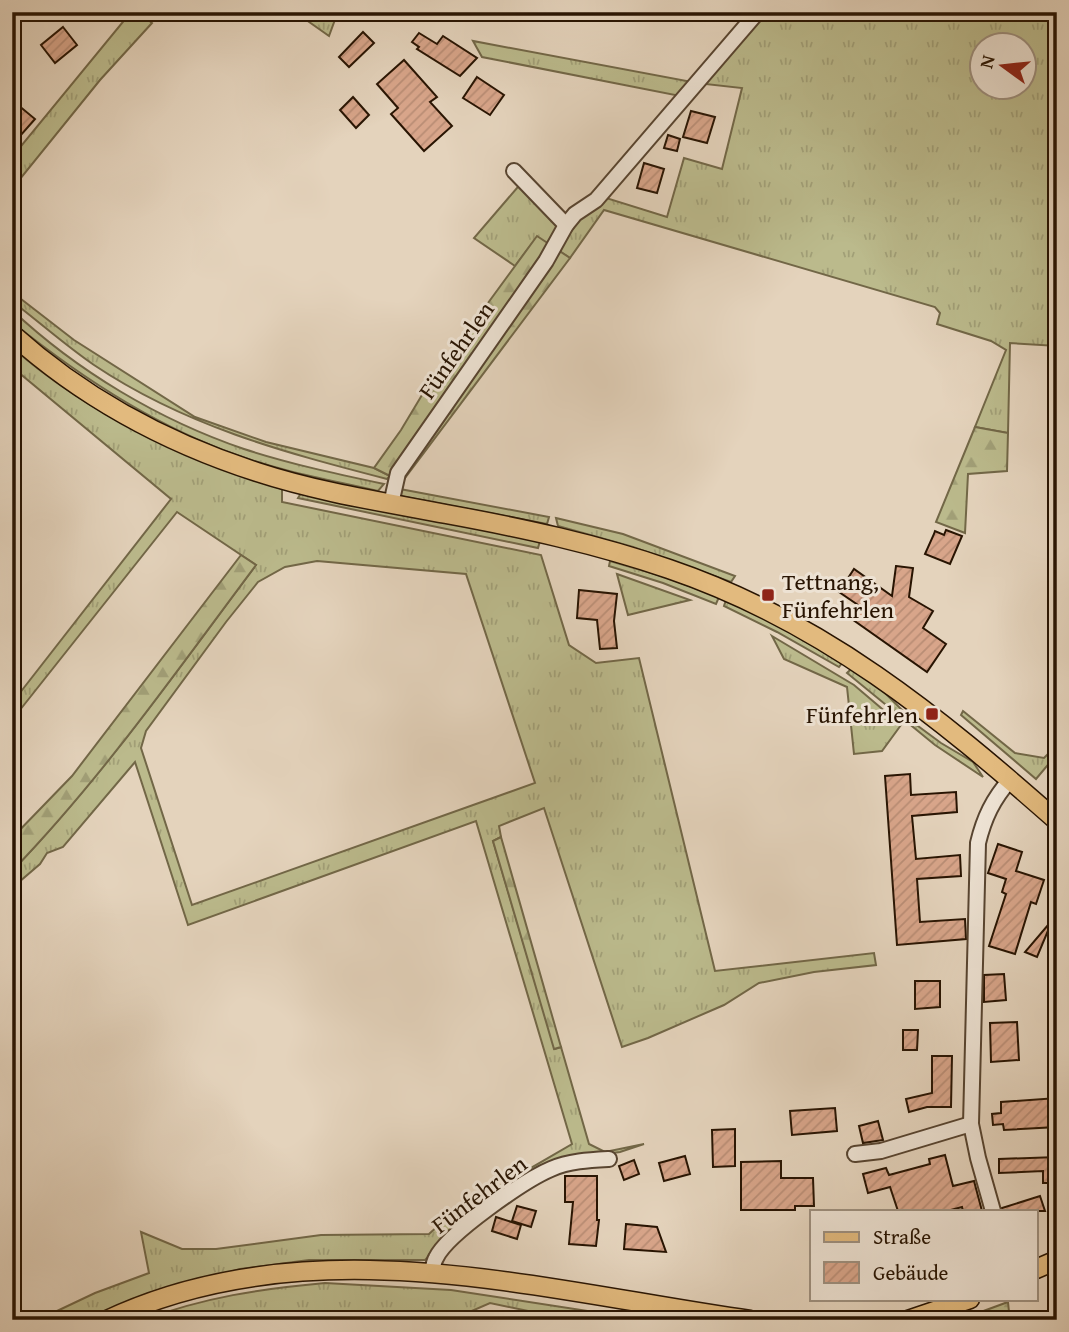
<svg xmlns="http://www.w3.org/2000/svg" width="1069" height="1332" font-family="'Gentium Book Plus',serif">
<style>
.grass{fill:url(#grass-tufts);stroke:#726747;stroke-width:2;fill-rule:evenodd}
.forest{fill:url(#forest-firs);stroke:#726747;stroke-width:2}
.building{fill:url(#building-hatch);stroke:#281402;stroke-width:2}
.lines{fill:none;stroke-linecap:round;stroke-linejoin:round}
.minor-casing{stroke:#574430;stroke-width:18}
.major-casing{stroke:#281402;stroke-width:21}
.minor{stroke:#ede2d3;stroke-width:14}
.major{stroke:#e2ba7e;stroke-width:18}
.poi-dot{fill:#8f2418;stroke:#ede2d3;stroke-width:2.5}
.labels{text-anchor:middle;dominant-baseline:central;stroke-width:6;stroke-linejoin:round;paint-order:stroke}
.street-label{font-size:24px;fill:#281402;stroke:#ede2d3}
.poi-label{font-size:24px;fill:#281402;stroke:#ede2d3;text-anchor:start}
</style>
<defs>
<pattern id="grass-tufts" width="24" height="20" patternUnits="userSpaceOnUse" patternTransform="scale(1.75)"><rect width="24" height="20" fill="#bbba8c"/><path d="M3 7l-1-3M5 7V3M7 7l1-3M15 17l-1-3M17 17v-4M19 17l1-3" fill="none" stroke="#a19f77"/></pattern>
<pattern id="forest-firs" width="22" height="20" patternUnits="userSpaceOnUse" patternTransform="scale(1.75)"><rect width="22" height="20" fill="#bbba8c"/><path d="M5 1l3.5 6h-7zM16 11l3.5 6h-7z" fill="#a19f77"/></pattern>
<pattern id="building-hatch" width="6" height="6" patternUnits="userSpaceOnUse" patternTransform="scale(1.75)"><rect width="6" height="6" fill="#d8a58a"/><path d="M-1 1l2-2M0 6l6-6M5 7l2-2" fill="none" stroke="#b98d75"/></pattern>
</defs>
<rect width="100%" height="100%" fill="#e4d3bc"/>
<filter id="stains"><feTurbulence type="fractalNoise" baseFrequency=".00286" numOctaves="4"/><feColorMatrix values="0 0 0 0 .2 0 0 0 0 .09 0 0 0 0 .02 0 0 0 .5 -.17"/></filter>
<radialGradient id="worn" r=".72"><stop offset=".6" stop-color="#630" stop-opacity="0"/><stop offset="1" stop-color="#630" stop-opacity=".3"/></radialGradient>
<g class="grass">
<polygon points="131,12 139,12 152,23 100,80 12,189 12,157"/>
<polygon points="295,12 343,12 336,17 329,36"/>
<path d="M758,12h299v334l-47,-3 -2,90 -33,-6 31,-77 -15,-9 -54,-17 3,-11 -5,-6 -331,-97 -34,48 -33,-21 -22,29 -41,-28 49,-57 43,43 34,-28 67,21 17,-59 38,11 20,-81 -45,-5 -12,14 -203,-40 -9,-16 224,42zM982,46h42v42h-42z"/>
<path d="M12,292l62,48 121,77 71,25 108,26 16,8 -3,3c-104,-27 -202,-53 -293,-114 -25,-17 -49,-38 -72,-56l-10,-10z"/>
<path d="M12,310c65,61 147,110 232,139 46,15 93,25 140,35l-6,7c-47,-11 -95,-19 -141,-36 -83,-29 -157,-78 -225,-133z"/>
<path d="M12,347c77,69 173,110 270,142v13l259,53 28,90 27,18 43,-5 76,313 159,-18 2,12 -62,7 -55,11 -35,22 -76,33 -26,9 -78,-239 -45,18 2,11 -8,4 62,208 6,-2 28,97 16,8 39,-8 -24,8 -44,6 -134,85 -17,17h-116l-69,9 -105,30 -45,21h-52l57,-27 54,-20 -8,-41 41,17h34l105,-14 108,-1 21,-19 122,-71 -96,-323 -288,104 -53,-163 -72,85 -16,6 -7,11 -28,24v-17c90,-94 166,-202 244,-306l-79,-53 -165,208v-17l159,-204 -159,-132zM317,561l149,13 69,209 -343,122 -51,-157 5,-17 80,-109 32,-40 27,-15z"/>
<polygon points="400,489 549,517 547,524 400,496"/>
<polygon points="301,493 540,541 538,548 298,498"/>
<polygon points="556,518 623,534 735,576 731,582 633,547 558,526"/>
<polygon points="610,561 665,577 719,597 716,604 663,583 609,566"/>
<polygon points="617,574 690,600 628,615"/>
<polygon points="726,600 779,626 842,663 839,667 777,632 724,606"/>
<polygon points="772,636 854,685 901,725 882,751 854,754 847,687 784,659"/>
<polygon points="851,669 881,689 918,726 941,743 973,762 983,777 935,745 847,673"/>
<polygon points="963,711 1015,753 1044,758 1057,745 1057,754 1036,779 961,715"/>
<path d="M325,1283l126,7 195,30h-75l-81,-17 -39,17h-308c63,-23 116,-31 182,-37z"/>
</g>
<g class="forest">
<polygon points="537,236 570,258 402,482 374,468 401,430 428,385"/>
<polygon points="975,427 1008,433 1007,471 968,474 965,533 936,522"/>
<path d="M241,555l15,10c-78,104 -153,212 -244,306v-33l60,-62z"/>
<polygon points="501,837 561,1047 554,1049 493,841"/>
<polygon points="1008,1302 1009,1312 1004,1320 959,1320"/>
</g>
<g class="building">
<polygon points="63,27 77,45 55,63 41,45"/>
<polygon points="363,32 374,43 349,67 339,57"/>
<polygon points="419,33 437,44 443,36 477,58 460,76 417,49 419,47 412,42"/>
<polygon points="404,60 437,97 430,102 452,126 424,151 391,114 398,108 377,84"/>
<polygon points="477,77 504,95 490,115 463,98"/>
<polygon points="353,97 369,115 356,128 340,110"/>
<polygon points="12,100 35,119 21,135 12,128"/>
<polygon points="691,111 715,117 707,143 683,137"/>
<polygon points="668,135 680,139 677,151 664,148"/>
<polygon points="644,163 664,169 657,193 637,188"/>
<polygon points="946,530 962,536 950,564 925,554 934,534 935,531 944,535"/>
<polygon points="896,566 913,568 909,597 933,611 923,628 946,644 927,672 849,617 858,605 839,592 854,569 892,596"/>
<polygon points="579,590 617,594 614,621 617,648 600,649 597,620 577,618"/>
<polygon points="910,774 911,795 956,792 957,812 912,816 916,859 960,855 961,876 917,879 920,922 965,919 966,939 897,945 885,776"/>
<polygon points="998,844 1022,852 1016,871 1044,880 1036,904 1031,902 1015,954 989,946 1006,894 1002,892 1006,879 988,873"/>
<polygon points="1048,925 1050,926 1037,957 1025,952"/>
<polygon points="1004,974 1006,1000 984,1002 984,975"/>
<polygon points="915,981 940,981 940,1007 915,1009"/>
<polygon points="1017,1022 1019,1060 991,1062 990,1023"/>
<polygon points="903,1030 918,1030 917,1050 903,1050"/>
<polygon points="932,1056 952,1056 951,1107 927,1107 909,1112 906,1099 932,1093"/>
<polygon points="1057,1098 1057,1127 1004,1130 1003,1124 993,1125 992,1114 1001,1113 1001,1102"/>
<polygon points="835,1108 837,1131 792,1135 790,1111"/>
<polygon points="878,1121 883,1140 863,1143 859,1126"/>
<polygon points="735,1129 735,1166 713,1167 712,1130"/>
<polygon points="945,1155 953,1186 974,1181 982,1211 963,1211 962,1207 947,1211 898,1211 890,1187 868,1193 863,1174 886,1168 889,1175 930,1164 929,1159"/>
<polygon points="685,1156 690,1174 664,1181 659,1163"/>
<polygon points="1057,1157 1057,1183 1043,1183 1043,1171 999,1173 999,1159"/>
<polygon points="634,1160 639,1174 624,1180 619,1166"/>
<polygon points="781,1161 781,1178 813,1178 814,1206 795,1206 795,1210 741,1210 741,1162"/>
<polygon points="565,1176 597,1176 597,1220 599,1220 596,1246 569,1244 573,1202 565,1202"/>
<polygon points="1040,1196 1045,1211 1002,1211 1002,1208"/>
<polygon points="517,1206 536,1211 531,1227 512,1221"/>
<polygon points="496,1217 521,1225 517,1239 492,1231"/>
<polygon points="626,1224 657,1227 666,1252 624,1249"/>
</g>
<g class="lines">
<defs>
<g id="minor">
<polyline points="514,171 566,225"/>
<polyline points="391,504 398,473 546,261 566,225 575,214 596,200 756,14"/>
<polyline points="855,1154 881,1151 971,1124"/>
<path d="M993,1211l-15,-53 -7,-34 7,-281c6,-25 15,-44 32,-63"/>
<path d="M432,1274c1,-5 1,-11 4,-16 11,-24 89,-78 115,-89 18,-8 39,-9 58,-10"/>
</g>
<g id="major">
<path d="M12,334c70,63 155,109 245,138 61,20 126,30 189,42 76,14 151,30 223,55 153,52 269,147 388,252"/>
<polyline points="1036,1269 1057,1260"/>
<path d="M107,1320c204,-96 432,-30 643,0"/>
<polyline points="908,1320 970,1299"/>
</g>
</defs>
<use href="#minor" class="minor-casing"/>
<use href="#major" class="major-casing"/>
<use href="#minor" class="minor"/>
<use href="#major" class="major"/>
</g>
<g class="poi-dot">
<rect x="761" y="588" width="14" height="14" rx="3.5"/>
<rect x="925" y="707" width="14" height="14" rx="3.5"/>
</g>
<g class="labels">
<g class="street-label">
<text transform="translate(456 350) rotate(-55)">Fünfehrlen</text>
<text transform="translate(479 1194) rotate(-37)">Fünfehrlen</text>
</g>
<g class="poi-label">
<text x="782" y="581">Tettnang,<tspan x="782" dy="28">Fünfehrlen</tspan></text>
<text x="918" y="714" text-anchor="end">Fünfehrlen</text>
</g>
</g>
<rect width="1069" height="1332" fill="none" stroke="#e4d3bc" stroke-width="42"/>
<rect x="14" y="14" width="1041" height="1304" fill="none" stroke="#281402" stroke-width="3.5"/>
<rect x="21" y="21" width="1027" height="1290" fill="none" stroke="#281402" stroke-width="2"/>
<rect x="810" y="1210" width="228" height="91" fill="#ede2d3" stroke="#9e907f" stroke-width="2"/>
<rect x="824" y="1232" width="35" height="10" fill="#e2ba7e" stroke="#9e907f" stroke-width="2"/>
<text x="873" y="1244" font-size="21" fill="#281402">Straße</text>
<rect x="824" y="1262" width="35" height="21" fill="url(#building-hatch)" stroke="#9e907f" stroke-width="2"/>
<text x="873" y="1280" font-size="21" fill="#281402">Gebäude</text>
<g transform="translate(1003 66) rotate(285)"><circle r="33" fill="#ede2d3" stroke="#9e907f" stroke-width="2"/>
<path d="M0-5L12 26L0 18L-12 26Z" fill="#8f2418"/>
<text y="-10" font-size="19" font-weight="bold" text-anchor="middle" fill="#281402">N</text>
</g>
<rect width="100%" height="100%" filter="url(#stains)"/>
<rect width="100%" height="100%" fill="url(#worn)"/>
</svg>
